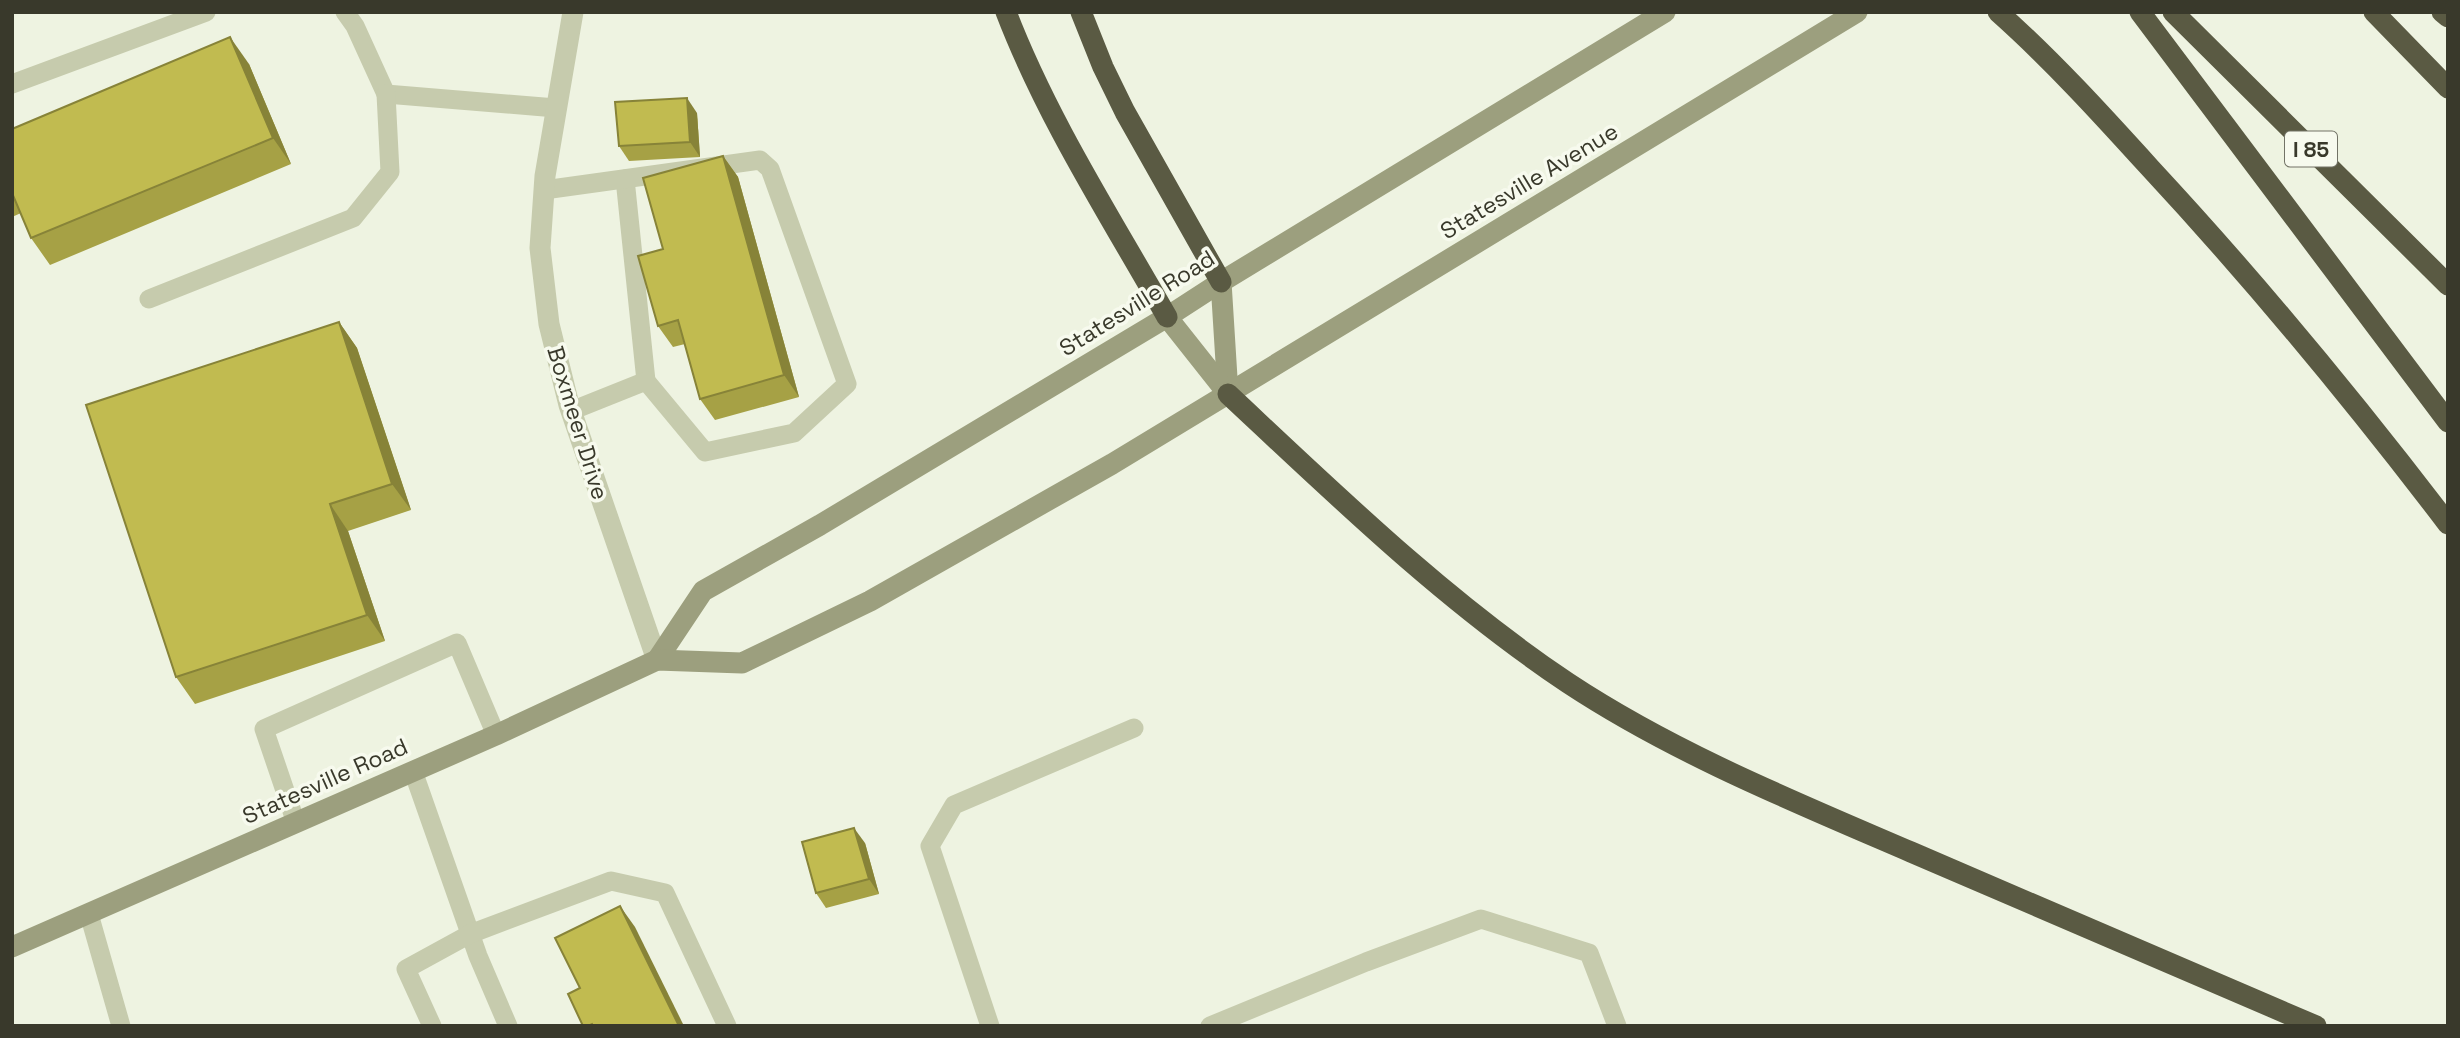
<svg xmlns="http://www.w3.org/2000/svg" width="2460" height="1038" font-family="'Space Grotesk',sans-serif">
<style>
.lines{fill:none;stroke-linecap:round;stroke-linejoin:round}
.lane{stroke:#c6cbad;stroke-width:19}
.street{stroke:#c6cbad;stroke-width:21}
.secondary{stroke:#9c9f7e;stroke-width:21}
.highway{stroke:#5a5a43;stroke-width:21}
.wall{fill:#a6a145}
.shaded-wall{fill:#878338}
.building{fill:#c1bb50;stroke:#878338;stroke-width:2}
.labels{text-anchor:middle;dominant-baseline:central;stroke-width:7;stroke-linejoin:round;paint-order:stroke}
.shield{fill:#f7faee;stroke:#727366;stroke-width:2}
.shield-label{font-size:21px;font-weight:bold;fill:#39392b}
.street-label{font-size:23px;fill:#39392b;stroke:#f7faee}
</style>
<rect width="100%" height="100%" fill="#eef3e1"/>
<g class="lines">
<g class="lane">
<polyline points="345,12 355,26 386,94 556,108"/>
<polyline points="12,84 206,12"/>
<polyline points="625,179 646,381"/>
<polyline points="544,190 760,160 770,169 847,384 794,433 705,452 646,381 571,411"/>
<polyline points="149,299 353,218 390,172 386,94"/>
<polyline points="413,771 478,956 508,1026"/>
<polyline points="296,823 264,729 457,643 496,735"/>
<polyline points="89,914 121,1026"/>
<polyline points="432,1026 406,969 470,934 611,881 665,893 727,1026"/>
<polyline points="990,1026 930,846 954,805 1134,728"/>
<polyline points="1210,1026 1366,962 1481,919 1589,953 1617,1026"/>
</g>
<polyline class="street" points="573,12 545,176 540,248 549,324 569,405 657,660"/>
<g class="secondary">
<polyline points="1221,282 1228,394"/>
<polyline points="1167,317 1228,394"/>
<polyline points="657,660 703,591 820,525 1167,317 1221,282 1665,12"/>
<polyline points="12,947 496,735 657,660 742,663 870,601 1112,464 1857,12"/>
</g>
<g class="highway">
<path d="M1006,12c41,107 105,206 161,305"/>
<polyline points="1081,12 1103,67 1125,112 1221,282"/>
<path d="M1998,12c55,49 104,103 153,157 105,113 203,232 297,355"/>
<polyline points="2140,12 2448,422"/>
<polyline points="2173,12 2448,285"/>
<polyline points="2374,12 2448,88"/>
<polyline points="2442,12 2448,17"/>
<path d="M1228,394c109,102 216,206 340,289 106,70 227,119 343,169 135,58 270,116 405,174"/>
</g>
</g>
<g class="wall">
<polygon points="249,64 291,164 50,265 31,238 21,213 12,217 12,129"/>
<polygon points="697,113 700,157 629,161 619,146"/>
<polygon points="723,156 738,177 799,397 715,420 700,399 685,344 673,347 658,326"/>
<polygon points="339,322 357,348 411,510 348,531 385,641 195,704 176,677"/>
<polygon points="865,843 879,894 826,908 816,893"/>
</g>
<g class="shaded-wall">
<polygon points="230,37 249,64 291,164 273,138"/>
<polygon points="687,98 697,113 700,157 690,142"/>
<polygon points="723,156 738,177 799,397 784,375"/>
<polygon points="339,322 357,348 411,510 392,484"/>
<polygon points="330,504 348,531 385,641 367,615"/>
<polygon points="854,828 865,843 879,894 869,879"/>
<polygon points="620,906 635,927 684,1026 679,1026"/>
</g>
<g class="building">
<polygon points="230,37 273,138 31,238 12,193 12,129"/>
<polygon points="687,98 690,142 619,146 615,102"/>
<polygon points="723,156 784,375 700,399 678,320 658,326 638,256 663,249 643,178"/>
<polygon points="339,322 392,484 330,504 367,615 176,677 86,405"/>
<polygon points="854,828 869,879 816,893 802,842"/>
<polygon points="620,906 679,1026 593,1026 592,1024 588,1026 583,1026 568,994 580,988 555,938"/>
</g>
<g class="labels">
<rect class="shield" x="2285" y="131.5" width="52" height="35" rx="5"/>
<g class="shield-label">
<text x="2311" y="149">I 85</text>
</g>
<g class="street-label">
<text transform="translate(1529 181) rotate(-31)">Statesville Avenue</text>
<text transform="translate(1137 303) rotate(-32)">Statesville Road</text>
<text transform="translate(578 423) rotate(73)">Boxmeer Drive</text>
<text transform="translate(325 781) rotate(-24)">Statesville Road</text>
</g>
</g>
<rect width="2460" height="1038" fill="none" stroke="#39392b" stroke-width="28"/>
</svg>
